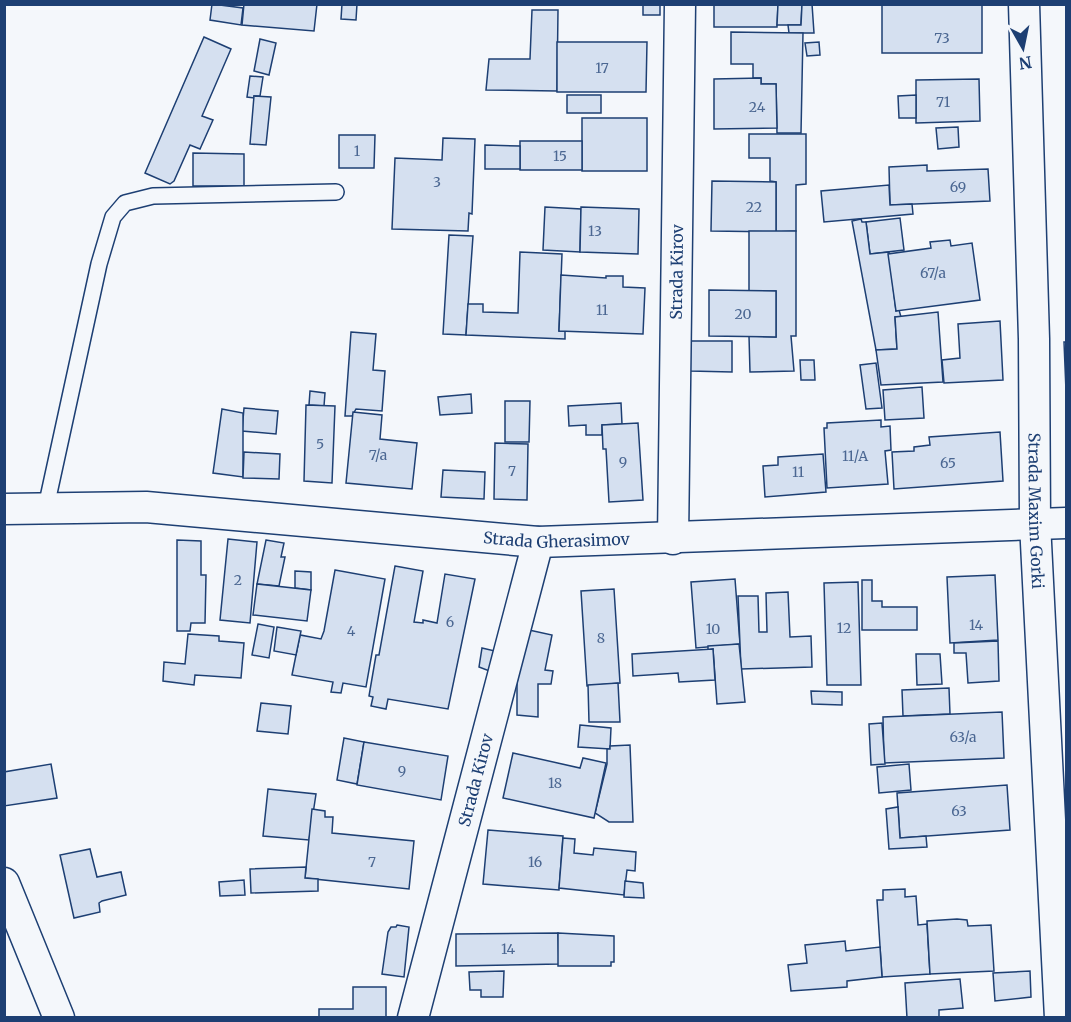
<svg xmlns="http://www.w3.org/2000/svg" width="1071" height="1022" font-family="Merriweather,serif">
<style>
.building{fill:#d5e0f0;stroke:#1d3f73;stroke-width:1.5}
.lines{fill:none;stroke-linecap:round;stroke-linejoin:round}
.lane-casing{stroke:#1d3f73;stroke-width:18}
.street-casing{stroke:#1d3f73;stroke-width:33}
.lane{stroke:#f4f7fb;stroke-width:15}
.street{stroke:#f4f7fb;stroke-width:30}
.labels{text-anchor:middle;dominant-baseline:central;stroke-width:4.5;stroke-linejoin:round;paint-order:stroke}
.number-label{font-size:14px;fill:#4b6792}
.street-label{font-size:16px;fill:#1d3f73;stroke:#f4f7fb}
</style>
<rect width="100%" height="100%" fill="#f4f7fb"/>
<g class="building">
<polygon points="212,4 243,8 241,25 210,20"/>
<polygon points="244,4 317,4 314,31 242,25"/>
<polygon points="342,4 357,4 356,20 341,19"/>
<rect x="643" y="4" width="17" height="11"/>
<polygon points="714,4 778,4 777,27 714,27"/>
<polygon points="778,4 802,4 801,25 777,25"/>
<polygon points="802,4 812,4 814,33 789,33 788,25 801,25"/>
<rect x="882" y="4" width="100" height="49"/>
<polygon points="532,10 558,10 557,91 486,90 489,59 530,59"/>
<polygon points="731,32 803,33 801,133 777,133 776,84 761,84 761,78 753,78 753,64 731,64"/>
<polygon points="204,37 231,49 202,116 213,120 200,149 190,145 174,181 170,184 145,173"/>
<polygon points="260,39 276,43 269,75 254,71"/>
<polygon points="557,42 647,42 646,92 557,92"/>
<polygon points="819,42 820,55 807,56 805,43"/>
<polygon points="250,76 263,77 260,96 254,96 254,98 247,97"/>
<polygon points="761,78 761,84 776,84 777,128 714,129 714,79"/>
<polygon points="979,79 980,121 916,123 916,80"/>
<rect x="567" y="95" width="34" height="18"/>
<polygon points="916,95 916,118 899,118 898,96"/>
<polygon points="254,96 271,97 266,145 250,144"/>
<rect x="582" y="118" width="65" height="53"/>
<polygon points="958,127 959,147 938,149 936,128"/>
<polygon points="749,134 806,134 806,184 796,185 796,231 776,232 776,182 770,181 770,158 749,158"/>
<polygon points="339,135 375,135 374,168 339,168"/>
<polygon points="443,138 475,139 472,214 469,213 468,231 392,229 395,158 442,160"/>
<rect x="520" y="141" width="62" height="29"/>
<polygon points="485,145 520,146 520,169 485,169"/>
<polygon points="193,153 244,154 244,186 193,186"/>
<polygon points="927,165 927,171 988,169 990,201 890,205 889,167"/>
<polygon points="712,181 776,182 776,232 711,231"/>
<polygon points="889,185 890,205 912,204 913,214 824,222 821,191"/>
<polygon points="545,207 581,209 580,252 543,250"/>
<polygon points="581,207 639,209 638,254 580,252"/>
<polygon points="900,218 904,250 870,254 866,222"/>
<polygon points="861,219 862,222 866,222 870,254 889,252 896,311 899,310 901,317 895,317 897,349 876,350 852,221"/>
<polygon points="749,231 796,231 796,336 791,336 794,371 750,372 749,336 776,337 776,291 749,291"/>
<polygon points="449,235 473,236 466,335 443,334"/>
<polygon points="950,240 951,246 972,243 980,300 896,311 888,254 931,248 930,242"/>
<polygon points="520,252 562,254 559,331 565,331 565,339 466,335 468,304 483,304 483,312 518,313"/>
<polygon points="561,275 606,278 606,276 623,276 623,287 645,288 643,334 559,331"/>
<polygon points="709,290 776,291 776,337 709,336"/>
<polygon points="938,312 943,382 881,385 876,350 897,349 895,317"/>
<polygon points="1000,321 1003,380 944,383 942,360 960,358 958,324"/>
<polygon points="351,332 376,334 373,370 385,371 382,411 356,409 352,416 345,416"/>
<polygon points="690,341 732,341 732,372 690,371"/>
<polygon points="1064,342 1066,342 1066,391"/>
<polygon points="800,360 814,360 815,380 801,380"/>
<polygon points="876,363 882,408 866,409 860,365"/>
<polygon points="922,387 924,418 885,420 883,390"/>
<polygon points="310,391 325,393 324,406 309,405"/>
<polygon points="471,394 472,413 440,415 438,397"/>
<polygon points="505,401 530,401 529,442 505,442"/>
<polygon points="621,403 622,424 602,425 602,435 586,435 586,425 569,426 568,406"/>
<polygon points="306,405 335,406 332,483 304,481"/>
<polygon points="244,408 278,411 276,434 242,431"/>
<polygon points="222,409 243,413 243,477 213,473"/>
<polygon points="353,412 382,415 380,439 417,443 412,489 346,483"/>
<polygon points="881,420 881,427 890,426 891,450 885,451 888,484 827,488 824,428 827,428 827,423"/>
<polygon points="638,423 643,500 609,502 606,449 603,449 602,425"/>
<polygon points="1000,432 1003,481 894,489 892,452 914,451 914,447 930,445 929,437"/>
<polygon points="495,443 528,444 527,500 494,499"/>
<polygon points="244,452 280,454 279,479 243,478"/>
<polygon points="823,454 826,492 765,497 763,466 778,465 778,457"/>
<polygon points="443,470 485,472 484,499 441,497"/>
<polygon points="228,539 257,542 250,623 220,620"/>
<polygon points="177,540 201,541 201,575 206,575 205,623 191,623 190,631 177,631"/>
<polygon points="266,540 284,543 281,557 285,557 279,586 257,584"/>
<polygon points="395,566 423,571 414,622 423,623 423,620 437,623 445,574 475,579 448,709 388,699 386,709 371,706 373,697 369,696 376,655 379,655"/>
<polygon points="335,570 385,579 366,687 343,683 341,693 331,692 333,682 292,675 300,635 321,639 324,631"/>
<polygon points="295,571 311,572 311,590 295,588"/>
<polygon points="995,575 998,640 950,643 947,577"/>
<polygon points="735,579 740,644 696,648 691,582"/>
<polygon points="862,580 872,580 872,601 882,601 882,607 917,607 917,630 862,630"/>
<polygon points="858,582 861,685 827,685 824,583"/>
<polygon points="257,584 311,590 307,621 253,615"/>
<polygon points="614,589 620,683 587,686 581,591"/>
<polygon points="788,592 790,637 811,636 812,667 741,669 738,596 758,596 759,632 767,632 766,593"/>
<polygon points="258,624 274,627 269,658 252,655"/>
<polygon points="277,627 301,631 296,655 274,651"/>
<polygon points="529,630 552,635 545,670 553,671 551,684 538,684 538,717 517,715 517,682"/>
<polygon points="188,634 219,636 219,641 244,643 241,678 195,675 194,685 163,681 164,662 185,664"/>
<polygon points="998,641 999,681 968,683 966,653 954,653 954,643"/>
<polygon points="739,644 745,702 717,704 713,649 708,650 708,646"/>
<polygon points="482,648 495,651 492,672 479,667"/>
<polygon points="713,649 715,680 679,682 678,673 633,676 632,654"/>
<polygon points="916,654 940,654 942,684 917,685"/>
<polygon points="618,683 620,722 589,722 588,685"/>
<polygon points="949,688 950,714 903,716 902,690"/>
<polygon points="811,691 842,692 842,705 812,704"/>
<polygon points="261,703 291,706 288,734 257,731"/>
<polygon points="1002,712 1004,758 884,763 883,717"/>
<polygon points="882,723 885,764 871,765 869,724"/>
<polygon points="580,725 611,728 610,749 578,747"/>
<polygon points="344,738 364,742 357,784 337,780"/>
<polygon points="364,742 448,756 441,800 357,785"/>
<polygon points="630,745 633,822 609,822 595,813 607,764 607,749 610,749 610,746"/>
<polygon points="513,753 580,768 583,758 606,763 594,818 503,798"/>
<polygon points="51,764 57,798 4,806 4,772"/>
<polygon points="909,764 911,790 879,793 877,767"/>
<polygon points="1007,785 1010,830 900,838 897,793"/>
<polygon points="268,789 316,794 309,840 263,836"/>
<polygon points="898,807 900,838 926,836 927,847 889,849 886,809"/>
<polygon points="312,809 325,811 325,817 333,817 332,833 414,841 409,889 305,878"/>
<polygon points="488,830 563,836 559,890 483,884"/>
<polygon points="563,838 575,839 574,853 593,855 594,848 636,852 635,871 627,870 624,895 559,888"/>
<polygon points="90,849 97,877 121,872 126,895 102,901 99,903 100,912 74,918 60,855"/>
<polygon points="306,867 305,878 318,879 318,891 251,893 250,869"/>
<polygon points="244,880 245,895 220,896 219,882"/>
<polygon points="625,881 643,883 644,898 624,897"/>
<polygon points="905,889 905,897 916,896 918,925 927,924 930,974 882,977 877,900 883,900 883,890"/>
<polygon points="957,919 967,920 968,926 991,925 994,971 930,974 927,921"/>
<polygon points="397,925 409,927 404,977 382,974 388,932 391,927 396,927"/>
<polygon points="558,933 559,964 456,966 456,934"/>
<polygon points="558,933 614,936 614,962 611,962 611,966 558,966"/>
<polygon points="845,941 846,951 880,947 882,977 847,981 847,987 791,991 788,965 807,963 805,945"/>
<polygon points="504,971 503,997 481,997 481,990 470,990 469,972"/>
<polygon points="1030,971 1031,997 995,1001 993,973"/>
<polygon points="960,979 963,1008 939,1010 939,1018 907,1018 905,983"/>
<polygon points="353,987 386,987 386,1018 319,1018 319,1009 353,1009"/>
</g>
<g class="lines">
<defs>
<polyline id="lane" points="46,507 99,264 113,217 125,203 153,196 336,192"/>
<g id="street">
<path id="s1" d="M1024,4l10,335 1,184 25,495"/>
<path id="s2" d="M4,509l142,-2 392,35 528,-19"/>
<path id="s3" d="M673,539l7,-535"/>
<polyline points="4,883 59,1018"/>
<path id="s4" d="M413,1018l125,-476"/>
</g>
</defs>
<use href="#lane" class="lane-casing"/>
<use href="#street" class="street-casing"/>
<use href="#lane" class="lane"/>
<use href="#street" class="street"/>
</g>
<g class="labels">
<g class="number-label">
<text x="942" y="38">73</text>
<text x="602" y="68">17</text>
<text x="943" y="102">71</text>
<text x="757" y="107">24</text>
<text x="357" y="151">1</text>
<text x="560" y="156">15</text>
<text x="437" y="182">3</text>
<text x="958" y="187">69</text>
<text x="754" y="207">22</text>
<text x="595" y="231">13</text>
<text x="933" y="273">67/a</text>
<text x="602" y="310">11</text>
<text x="743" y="314">20</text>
<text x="320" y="444">5</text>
<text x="378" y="455">7/a</text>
<text x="855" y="456">11/A</text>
<text x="623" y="462">9</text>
<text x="948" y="463">65</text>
<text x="512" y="471">7</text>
<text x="798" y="472">11</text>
<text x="238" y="580">2</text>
<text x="450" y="622">6</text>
<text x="976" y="625">14</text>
<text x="844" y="628">12</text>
<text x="713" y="629">10</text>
<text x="351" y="631">4</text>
<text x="601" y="638">8</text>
<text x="963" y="737">63/a</text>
<text x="402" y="771">9</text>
<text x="555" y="783">18</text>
<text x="959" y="811">63</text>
<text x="372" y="862">7</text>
<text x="535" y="862">16</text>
<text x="508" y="949">14</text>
</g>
<g class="street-label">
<text stroke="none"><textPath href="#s3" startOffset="267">Strada Kirov</textPath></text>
<text stroke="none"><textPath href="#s1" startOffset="507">Strada Maxim Gorki</textPath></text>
<text stroke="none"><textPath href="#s2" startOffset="554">Strada Gherasimov</textPath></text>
<text stroke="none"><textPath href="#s4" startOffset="246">Strada Kirov</textPath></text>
</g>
</g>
<rect width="1071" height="1022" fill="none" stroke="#1d3f73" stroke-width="12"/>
<g transform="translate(1023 48) rotate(171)" stroke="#f4f7fb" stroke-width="4.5" paint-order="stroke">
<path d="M0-4.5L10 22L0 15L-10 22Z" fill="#1d3f73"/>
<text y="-9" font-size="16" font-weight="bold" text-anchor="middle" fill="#1d3f73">N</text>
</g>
</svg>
